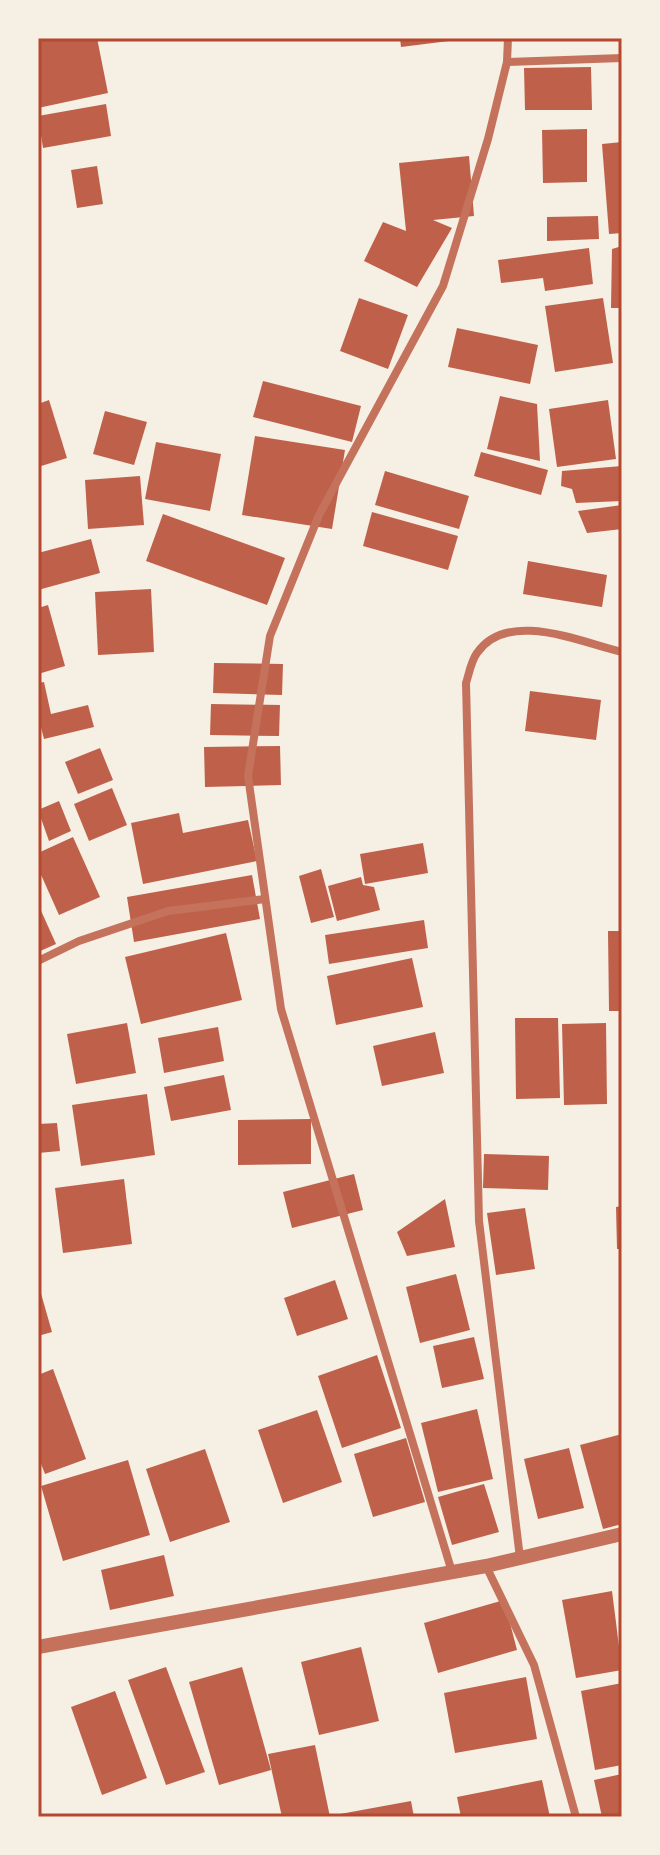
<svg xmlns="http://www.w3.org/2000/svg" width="660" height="1855" font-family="Raleway,sans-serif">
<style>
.building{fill:#bf614a}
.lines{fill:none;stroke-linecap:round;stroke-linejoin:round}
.minor{stroke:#c5725c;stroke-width:8}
.tertiary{stroke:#c5725c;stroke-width:14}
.neatline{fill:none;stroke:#b5482f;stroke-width:3}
</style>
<rect width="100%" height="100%" fill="#f6efe4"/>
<g class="building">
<polygon points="38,38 97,38 108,93 38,108"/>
<polygon points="400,38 457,38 457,40 401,47"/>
<polygon points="591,67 592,110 525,110 524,68"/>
<polygon points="106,104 111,136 43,148 38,116"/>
<polygon points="587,129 587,182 543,183 542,130"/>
<polygon points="622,142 622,233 609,234 602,144"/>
<polygon points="469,156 474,216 433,220 452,228 417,287 364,261 383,222 406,231 399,163"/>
<polygon points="97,166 103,204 77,208 71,170"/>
<polygon points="598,216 599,239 547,241 547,217"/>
<polygon points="622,246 622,308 611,308 612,249"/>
<polygon points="589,248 593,284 545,291 543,278 501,283 498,260"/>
<polygon points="359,298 408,315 388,369 340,351"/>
<polygon points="603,298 613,363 555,372 545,306"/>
<polygon points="457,328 538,345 530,384 448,367"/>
<polygon points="263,381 361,406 352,442 253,417"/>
<polygon points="500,396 537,404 540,461 487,449"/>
<polygon points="49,400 67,458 38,467 38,404"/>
<polygon points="608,400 616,459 557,467 549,409"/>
<polygon points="105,411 147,422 134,465 93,454"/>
<polygon points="255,436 345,450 332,529 242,515"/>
<polygon points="156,442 221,454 210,511 145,499"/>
<polygon points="481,452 548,470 541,495 474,476"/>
<polygon points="622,466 622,501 576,503 572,489 561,486 562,471"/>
<polygon points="385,471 469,496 459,529 375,505"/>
<polygon points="140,476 144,525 88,529 85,480"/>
<polygon points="622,505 622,529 587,533 578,511"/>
<polygon points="372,512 458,536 448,570 363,546"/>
<polygon points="163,514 285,558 267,605 146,561"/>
<polygon points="91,539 100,573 38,590 38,553"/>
<polygon points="528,561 607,575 602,607 523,594"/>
<polygon points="151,589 154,652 98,655 95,592"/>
<polygon points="48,605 65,666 38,674 38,608"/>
<polygon points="214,663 283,664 282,695 213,693"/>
<polygon points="44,682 51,714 88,705 94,727 44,739 38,716 38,683"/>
<polygon points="530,691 601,700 596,740 525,731"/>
<polygon points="211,704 280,705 279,736 210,735"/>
<polygon points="280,746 281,785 205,787 204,747"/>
<polygon points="100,748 113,780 78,794 65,762"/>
<polygon points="112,788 127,825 89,841 74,804"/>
<polygon points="59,801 71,831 49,841 38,810"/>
<polygon points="179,813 183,833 248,820 257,861 143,884 131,823"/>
<polygon points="73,837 100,897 59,915 38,868 38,853"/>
<polygon points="423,843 428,873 365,884 360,854"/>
<polygon points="321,869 334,917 311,923 299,876"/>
<polygon points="252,875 260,919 134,942 127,897"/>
<polygon points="361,877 363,885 374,887 380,910 337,921 328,886"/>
<polygon points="38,904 56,944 38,952"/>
<polygon points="424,920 428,948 329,964 325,935"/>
<polygon points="608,931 622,931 622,1011 609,1011"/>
<polygon points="226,933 242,1000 141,1024 125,957"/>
<polygon points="412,958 423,1007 336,1025 327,976"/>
<polygon points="515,1018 558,1018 560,1098 516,1099"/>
<polygon points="127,1023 136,1073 76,1084 67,1034"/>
<polygon points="606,1023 607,1104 564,1105 562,1024"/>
<polygon points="218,1027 224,1061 164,1073 158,1038"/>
<polygon points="435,1032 444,1073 382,1086 373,1046"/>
<polygon points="224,1075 231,1110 171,1121 164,1087"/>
<polygon points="147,1094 155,1155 81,1166 72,1105"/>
<polygon points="311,1119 311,1164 238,1165 238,1120"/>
<polygon points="57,1123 60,1151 38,1153 38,1124"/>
<polygon points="484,1154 549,1156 548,1190 483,1188"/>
<polygon points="354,1174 363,1210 292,1228 283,1192"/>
<polygon points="124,1179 132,1244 63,1253 55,1188"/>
<polygon points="445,1199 455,1247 407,1256 397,1232"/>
<polygon points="622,1206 622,1249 617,1249 616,1207"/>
<polygon points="525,1208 535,1269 496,1275 487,1213"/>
<polygon points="456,1274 470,1330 420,1343 406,1287"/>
<polygon points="335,1280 348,1319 297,1336 284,1298"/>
<polygon points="38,1283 52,1332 38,1336"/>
<polygon points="474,1337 484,1379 442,1388 433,1346"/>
<polygon points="377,1355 401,1428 342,1448 318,1376"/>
<polygon points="53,1369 86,1459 45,1474 38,1456 38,1375"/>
<polygon points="477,1409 493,1479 438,1492 421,1423"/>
<polygon points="317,1410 342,1482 283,1503 258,1430"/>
<polygon points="622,1434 622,1524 603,1529 580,1445"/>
<polygon points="406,1438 425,1502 373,1517 354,1454"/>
<polygon points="569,1448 584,1508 538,1519 524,1459"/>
<polygon points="205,1449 230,1522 170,1542 146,1469"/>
<polygon points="128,1460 150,1535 63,1561 41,1486"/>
<polygon points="484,1484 499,1532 452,1545 438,1497"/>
<polygon points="164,1555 174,1596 110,1610 101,1570"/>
<polygon points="612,1591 622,1670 576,1678 562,1600"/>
<polygon points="504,1600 517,1650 438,1673 424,1623"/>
<polygon points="361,1647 379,1721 319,1735 301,1662"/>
<polygon points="166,1667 205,1772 166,1785 128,1680"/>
<polygon points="242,1667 271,1770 219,1785 189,1682"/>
<polygon points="526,1677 537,1739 455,1753 444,1693"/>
<polygon points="622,1683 622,1765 595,1770 581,1691"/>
<polygon points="115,1691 147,1778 102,1795 71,1707"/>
<polygon points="315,1745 330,1817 282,1817 268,1754"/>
<polygon points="622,1774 622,1817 602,1817 594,1780"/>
<polygon points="542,1780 550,1817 461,1817 457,1797"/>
<polygon points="411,1801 414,1817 341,1817 340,1814"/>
</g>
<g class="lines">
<g class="minor">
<polyline points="507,62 622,58"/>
<polyline points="38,961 79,941 168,911 265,899"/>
<path d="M520,1558l-41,-337 -13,-538c3,-9 5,-22 11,-30 30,-44 103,-11 145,-1"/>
<polyline points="486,1566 534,1665 576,1817"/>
<polyline points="452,1572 281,1009 248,776 270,636 319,515 443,286 488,139 507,62 508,38"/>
</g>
<polyline class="tertiary" points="38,1647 486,1566 622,1534"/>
</g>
<rect width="660" height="1855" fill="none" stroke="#f6efe4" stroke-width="80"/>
<rect x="40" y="40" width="580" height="1775" class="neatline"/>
</svg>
